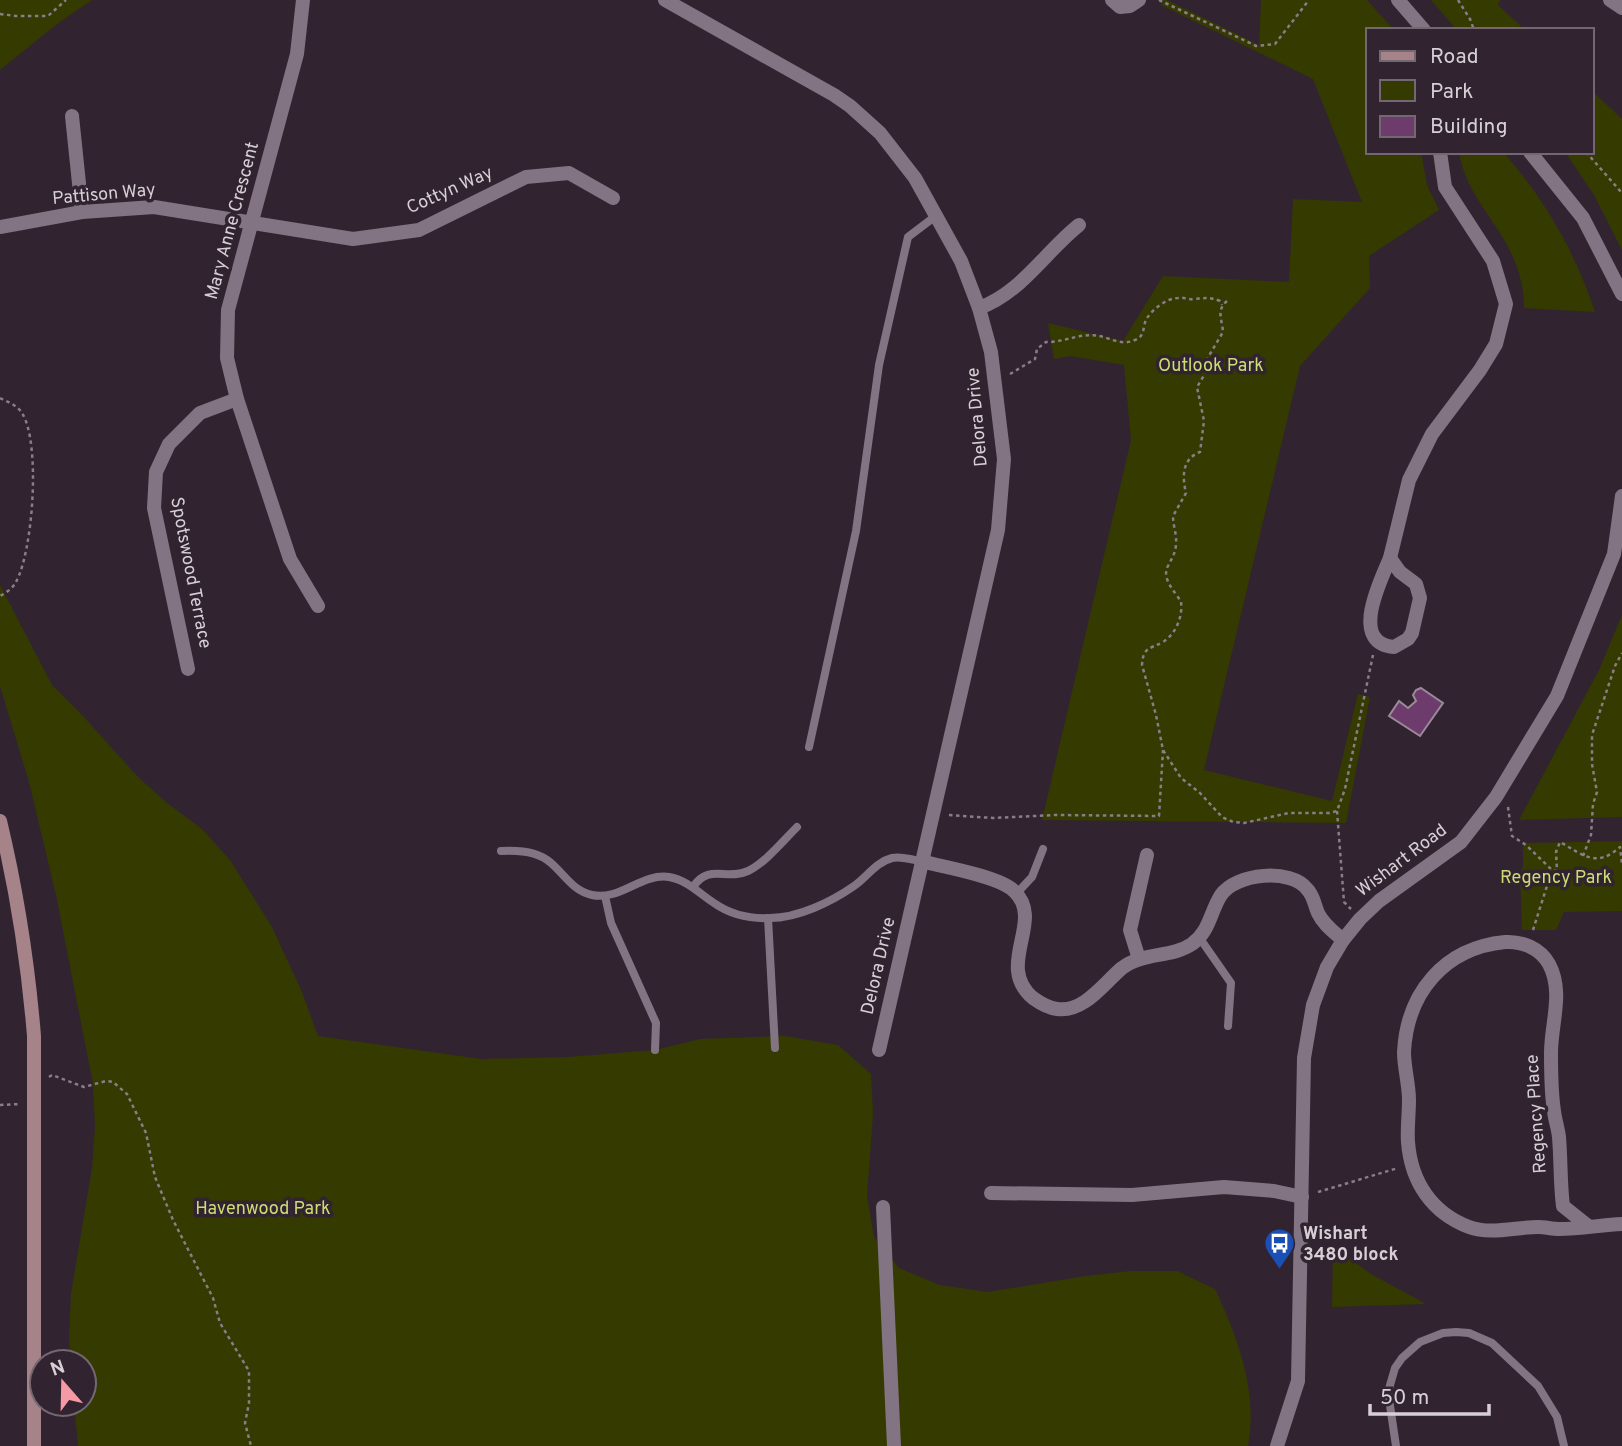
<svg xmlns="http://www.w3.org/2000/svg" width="1622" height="1446" font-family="Overpass,sans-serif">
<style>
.green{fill:#343a00}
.building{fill:#6e3b6d;stroke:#9b8b9a;stroke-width:2}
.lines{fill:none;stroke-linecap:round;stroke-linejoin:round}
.path{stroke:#897e88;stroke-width:2.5;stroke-dasharray:3.5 3.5;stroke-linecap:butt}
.service{stroke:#837483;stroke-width:8}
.minor{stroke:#837483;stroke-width:14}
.tertiary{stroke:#837483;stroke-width:14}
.secondary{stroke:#a58389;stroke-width:14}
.labels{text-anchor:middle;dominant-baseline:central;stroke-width:7;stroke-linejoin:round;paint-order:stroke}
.street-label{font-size:18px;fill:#d7cfd6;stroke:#312430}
.park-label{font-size:18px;fill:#ccdd74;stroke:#312430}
.poi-label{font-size:18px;font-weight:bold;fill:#d7cfd6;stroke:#312430;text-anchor:start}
</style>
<rect width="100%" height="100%" fill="#312430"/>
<g class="green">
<polygon points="0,0 92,0 57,24 0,70"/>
<polygon points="1163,0 1167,0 1259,45 1261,0 1367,0 1394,30 1368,30 1368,152 1421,152 1427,185 1439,210 1369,256 1370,288 1300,366 1204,770 1332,801 1358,694 1370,697 1346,823 1042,820 1131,440 1124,365 1070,356 1054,359 1048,323 1123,341 1163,276 1289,282 1293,199 1362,202 1313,79 1161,5"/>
<polygon points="1431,0 1500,0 1498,5 1525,30 1457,30"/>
<polygon points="1592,91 1622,119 1622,250 1594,195 1565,152 1592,152"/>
<path d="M1459,152h44c42,47 72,100 92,160l-71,-4c0,-18 -4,-36 -12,-53 -16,-36 -47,-62 -53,-103z"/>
<path d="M0,585l52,100 31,31 54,60 30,27 35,26 28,31 42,67 30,65 16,44 163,23 87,-2 87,-7 45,-11 85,-3 53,9 33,29 2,40 -6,82 7,41 25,31 41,17 48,7 97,-16 46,-5h46l38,18c23,49 43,102 33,157h-1170l-4,-42h10v-42h-13l-2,-25 2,-43 21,-126 3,-41 -2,-43 -37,-189 -27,-113 -29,-96z"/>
<polygon points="1622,615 1622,817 1519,820 1599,670"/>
<polygon points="1622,841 1622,911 1564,912 1556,930 1522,930 1520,874 1523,866 1523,843"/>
<polygon points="1333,1246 1371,1274 1426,1304 1332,1307"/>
</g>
<polygon class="building" points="1421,688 1443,703 1420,736 1389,716 1399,701 1408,708 1416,701 1413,695 1416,690"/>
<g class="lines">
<g class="path">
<polyline points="1159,0 1256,46 1275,44 1309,0"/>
<polyline points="1458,0 1470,19 1474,30"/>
<polyline points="0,14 16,16 48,16 66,0"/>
<polyline points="1586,152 1622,193"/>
<path d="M1227,301c-11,9 -5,18 -4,31l-19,32 2,8 -9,15 7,34 -4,31c-18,7 -18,24 -14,41l-13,23c0,10 4,18 3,29 -1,9 -4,13 -8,21 -7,13 7,25 13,36 2,14 -5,32 -18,40 -13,7 -20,5 -21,23l14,50 7,35 18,28 19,15 22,24 11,5 11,1 45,-10h40l8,-2 8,-22 28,-134"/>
<path d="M1010,374l25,-15 2,-10 9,-7c17,1 35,-10 53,-6 11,2 23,10 36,4 11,-4 7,-14 12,-22 6,-9 20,-20 31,-20 6,-1 11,2 16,1 11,-1 16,-2 26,2l2,4"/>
<path d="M0,398c8,4 17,7 22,15 19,30 11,138 -6,169 -3,6 -10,11 -16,14"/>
<path d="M1508,807l4,29 14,9 26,25 5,1 -1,-19 4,-10c22,12 36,27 60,5l2,17"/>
<polyline points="1337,811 1344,902 1351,909"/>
<polyline points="949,815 993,818 1056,815 1159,816 1163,750"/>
<polyline points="1583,856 1591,835 1593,804 1597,792 1592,764 1592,735 1615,666 1622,653"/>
<polyline points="1533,930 1552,870"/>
<polyline points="49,1077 52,1075 84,1087 106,1081 113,1082 127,1094 146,1133 155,1177 173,1220 213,1298 220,1323 249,1371 249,1403 245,1423 251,1446"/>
<polyline points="0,1105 21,1104"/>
<polyline points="1318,1192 1398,1168"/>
</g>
<g class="service">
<polyline points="809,747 856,531 879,365 908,237 937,215"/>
<path d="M501,851c17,-1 37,0 50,12 14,12 22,28 41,32 28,6 49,-22 77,-18 18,3 31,17 45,26 17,12 36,16 56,15 28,0 61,-16 84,-32 13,-9 22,-24 38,-28 10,-2 21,2 32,4"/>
<path d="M693,887c16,-24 33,-6 55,-16 16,-7 36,-31 49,-44"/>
<polyline points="1017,893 1032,877 1043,849"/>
<polyline points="605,896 611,923 656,1023 655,1050"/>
<polyline points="768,918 775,1048"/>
<polyline points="1199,937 1231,983 1228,1026"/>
<polyline points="1396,1446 1388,1392 1395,1368 1402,1358 1420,1342 1443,1333 1456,1332 1469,1333 1492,1343 1538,1386 1557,1417 1564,1446"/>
</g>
<g class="minor">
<polyline points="303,0 297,54 228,310 227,358 237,399 290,559 318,606"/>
<polyline points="665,0 834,95 850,106 880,133 915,178 961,261 979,308 991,352 1004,459 998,530 879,1050"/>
<polyline points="1112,0 1120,7 1130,6 1139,0"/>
<polyline points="1610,0 1622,8"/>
<polyline points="72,116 82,212"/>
<polyline points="0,227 82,212 154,207 353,239 419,230 526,177 569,173 613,198"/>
<path d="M979,308c42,-15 66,-56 100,-83"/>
<polyline points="1390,558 1409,480 1432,434 1480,370 1496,344 1506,304 1493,261 1445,187 1440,152"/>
<path d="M1390,558l10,14 16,12 4,14 -8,35 -4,6 -14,8c-45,-4 -14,-65 -4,-89z"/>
<polyline points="188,669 154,508 156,472 169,444 200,413 237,399"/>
<path d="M924,862c21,5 76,15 90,29 32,30 -20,74 19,107 7,5 15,10 24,11 27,4 47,-26 65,-41 21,-16 49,-10 70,-24 18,-13 18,-32 29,-49 15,-22 70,-27 86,-6 7,7 7,15 11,24 5,11 16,19 25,27"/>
<polyline points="1139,959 1130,930 1147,855"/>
<polyline points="991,1193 1132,1195 1224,1187 1274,1191 1302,1197"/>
<polyline points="883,1207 894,1446"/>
<path d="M1588,1226l-25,-20c-3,-23 -2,-46 -4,-69 -1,-9 -4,-17 -5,-26 -3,-19 -3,-39 -3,-58 0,-30 13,-61 -2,-89 -9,-16 -27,-23 -44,-22 -61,6 -98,51 -101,110 0,16 5,32 5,48 0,14 -2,28 -1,42 3,40 24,71 61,85 21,8 47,0 69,0 7,0 14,2 21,2 21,0 42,-4 63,-5"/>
</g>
<g class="tertiary">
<polyline points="1398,0 1424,30"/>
<polyline points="1530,152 1583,218 1622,294"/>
<polyline points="1277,1446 1298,1381 1304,1058 1313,1005 1327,967 1343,940 1360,919 1379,901 1461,842 1496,797 1557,696 1614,554 1622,496"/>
</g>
<path class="secondary" d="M0,821c17,71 28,142 34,215v410"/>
</g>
<defs>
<symbol id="bus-pin" viewBox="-11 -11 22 30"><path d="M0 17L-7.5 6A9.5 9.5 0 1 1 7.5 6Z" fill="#1a4fb4" stroke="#312430"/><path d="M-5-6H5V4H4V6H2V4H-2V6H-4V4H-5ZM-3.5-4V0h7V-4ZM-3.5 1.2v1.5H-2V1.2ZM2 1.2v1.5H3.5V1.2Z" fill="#fff"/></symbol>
</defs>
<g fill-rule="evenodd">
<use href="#bus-pin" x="1262" y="1226" width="35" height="47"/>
</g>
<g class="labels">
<g class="street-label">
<text transform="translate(450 191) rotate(-24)">Cottyn Way</text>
<text transform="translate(104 195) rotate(-5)">Pattison Way</text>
<text transform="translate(233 221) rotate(-75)">Mary Anne Crescent</text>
<text transform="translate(978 417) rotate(-95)">Delora Drive</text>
<text transform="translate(190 573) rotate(79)">Spotswood Terrace</text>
<text transform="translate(1402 861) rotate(-37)">Wishart Road</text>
<text transform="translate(879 966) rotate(-77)">Delora Drive</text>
<text transform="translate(1537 1114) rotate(-94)">Regency Place</text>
</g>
<g class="park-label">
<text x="1211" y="366">Outlook Park</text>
<text x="1556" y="878">Regency Park</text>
<text x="263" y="1209">Havenwood Park</text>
</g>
<g class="poi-label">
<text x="1303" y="1234">Wishart<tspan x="1303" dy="21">3480 block</tspan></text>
</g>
</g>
<rect x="1366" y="28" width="228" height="126" fill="#312430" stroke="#736872" stroke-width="2"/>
<rect x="1380" y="51" width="35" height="10" fill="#a58389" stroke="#736872" stroke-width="2"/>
<text x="1430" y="63" font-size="21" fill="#d7cfd6">Road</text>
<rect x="1380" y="80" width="35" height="21" fill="#343a00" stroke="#736872" stroke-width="2"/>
<text x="1430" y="98" font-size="21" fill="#d7cfd6">Park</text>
<rect x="1380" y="116" width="35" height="21" fill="#6e3b6d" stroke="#736872" stroke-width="2"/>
<text x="1430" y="133" font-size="21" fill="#d7cfd6">Building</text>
<g transform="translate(63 1383) rotate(340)"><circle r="33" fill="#312430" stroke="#736872" stroke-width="2"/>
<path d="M0-5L12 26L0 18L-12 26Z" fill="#f49aa5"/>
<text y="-10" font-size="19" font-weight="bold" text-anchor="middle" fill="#d7cfd6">N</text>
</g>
<path d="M1370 1404v10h119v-10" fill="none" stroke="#d7cfd6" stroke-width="3.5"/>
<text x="1380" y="1404" font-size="21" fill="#d7cfd6" stroke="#312430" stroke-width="5" paint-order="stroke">50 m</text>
</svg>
